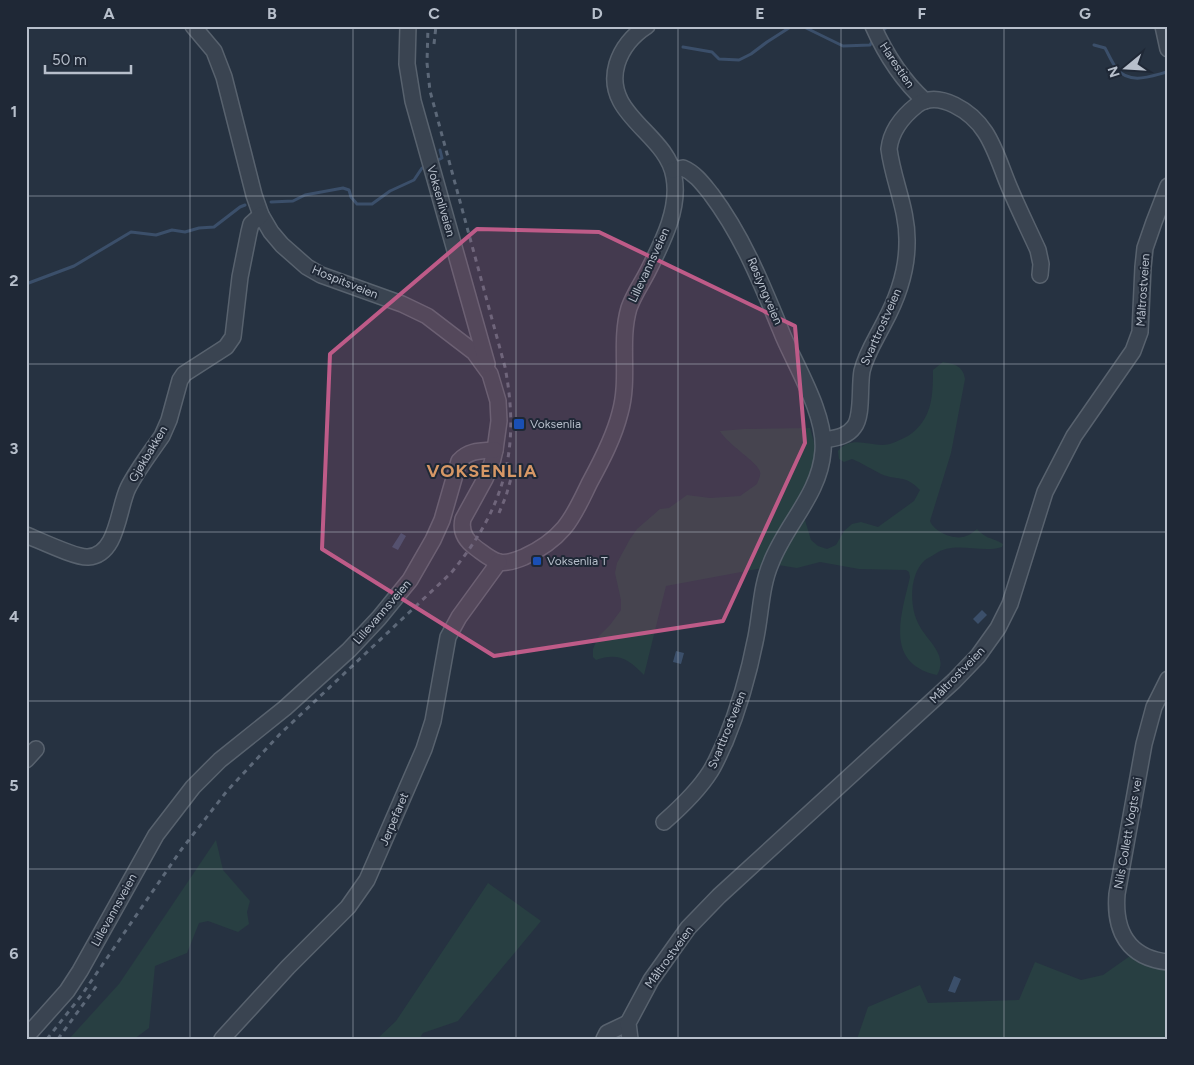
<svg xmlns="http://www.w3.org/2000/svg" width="1194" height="1065" font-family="Figtree,sans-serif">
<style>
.green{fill:#283f42}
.water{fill:#3b4f6a}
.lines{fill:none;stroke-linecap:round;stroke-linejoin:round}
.stream{stroke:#3b4f6a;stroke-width:3}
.minor-casing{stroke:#58626e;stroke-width:18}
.minor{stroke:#3a4451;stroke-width:15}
.rail{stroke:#5c6878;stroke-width:3;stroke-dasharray:5 5;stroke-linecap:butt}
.marked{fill:#be5b88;fill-opacity:0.2;stroke:#be5b88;stroke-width:4;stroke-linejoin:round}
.grid{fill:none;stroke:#b7bfcb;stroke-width:1;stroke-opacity:0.55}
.transit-dot{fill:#1a4fb4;stroke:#1f2836;stroke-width:2}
.labels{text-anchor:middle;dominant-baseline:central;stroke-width:4;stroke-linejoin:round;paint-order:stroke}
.street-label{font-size:12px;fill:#b7bfcb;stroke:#1f2836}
.poi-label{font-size:12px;fill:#b7bfcb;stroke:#1f2836;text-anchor:start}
.district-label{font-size:18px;font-weight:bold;letter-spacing:1px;fill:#d79866;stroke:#1f2836}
.neatline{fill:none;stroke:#b7bfcb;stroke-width:2}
.grid-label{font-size:16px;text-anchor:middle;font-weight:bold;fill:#b7bfcb}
</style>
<rect width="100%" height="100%" fill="#263241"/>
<g class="green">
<path d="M943,362c12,2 20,4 22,17l-14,74 -21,68c4,11 25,20 36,15 4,-1 7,-4 11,-7 10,11 15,8 26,15l-1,3c-22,7 -47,-7 -67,7 -3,2 -7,4 -10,6 -16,14 -16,47 -6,65 8,16 30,30 18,50 -53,-12 -36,-59 -27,-98l-1,-5 -3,-2 -47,-1 -39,-7 -23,6 -19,-3 -112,21 -22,89c-15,-15 -25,-23 -48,-15l-3,-3v-8l5,-12 12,-12 11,-15v-10l-6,-27 2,-10 13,-24 7,-10 23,-20 9,-1 18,-13 23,3 30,-2 17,-12c1,-3 4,-8 3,-12 -1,-9 -32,-27 -40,-41l24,-2 66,-1 6,22 -1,15 -13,45 9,30 7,6 9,3 9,-4 8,-14 8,-7 9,-2 17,5 36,-26 6,-11c-15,-16 -23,-9 -39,-16 -10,-5 -19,-11 -29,-15l-8,3 -5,-3 -1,-8c12,-15 29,-6 44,-6 9,0 18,-5 26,-9 24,-16 25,-39 25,-66z"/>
<polygon points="216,840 223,870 250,901 247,912 249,924 238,932 208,921 199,923 187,953 155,966 149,1028 134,1039 69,1039 119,984"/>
<polygon points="488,883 541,921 458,1021 423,1033 419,1039 377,1039 396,1021"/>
<polygon points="1130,956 1168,967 1168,1039 857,1039 868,1007 920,985 928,1003 1019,1000 1035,962 1081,980 1103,975"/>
</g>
<g class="water">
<polygon points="401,533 406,536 398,550 392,547"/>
<polygon points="982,610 987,615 978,624 973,619"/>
<polygon points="676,651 684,653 681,664 673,662"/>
<polygon points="954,976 961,979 955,993 948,991"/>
</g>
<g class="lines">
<g class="stream">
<polyline points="802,26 843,46 870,45 873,40"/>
<polyline points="880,33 888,26"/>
<path d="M1094,45l11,3c4,7 7,15 12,21 13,16 34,7 50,3"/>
<polyline points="683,47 712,52 719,59 739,60 751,54 767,42 792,26"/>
<polyline points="438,160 442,158 440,150"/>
<polyline points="271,202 293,201 305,195 343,188 349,190 351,197 357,204 372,204 390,191 414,180 422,168"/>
<polyline points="26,284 74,266 131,232 156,235 172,230 185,232 199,228 214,227 240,207 245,205"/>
</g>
<defs>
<g id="minor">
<path d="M193,26l21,25 10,26 30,118 7,20 10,17 11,13 25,22 14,8 81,29 25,12 47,36 16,22 8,27 1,20 -4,29 -3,13 -7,16 -22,40c-3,13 3,22 13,29 7,5 15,12 23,14 8,2 18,-2 25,-5 15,-7 29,-16 40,-29 11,-13 18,-30 26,-46 12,-22 24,-45 30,-69 10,-35 -1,-71 9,-105 5,-14 13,-25 19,-37 14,-28 32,-62 26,-94 -7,-44 -72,-62 -57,-113 5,-16 16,-29 30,-38"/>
<polyline points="408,26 407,64 413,101 487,364"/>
<path d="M873,26c12,27 30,55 52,75"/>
<polyline points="1163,26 1168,49"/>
<path d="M824,440c11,-2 23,-3 30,-13 9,-11 5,-40 8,-56 4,-17 14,-32 22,-48 13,-24 23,-53 23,-80 1,-33 -14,-62 -18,-94 2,-18 14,-33 28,-44 22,-16 55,7 68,27 10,15 16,35 23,52 9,22 20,44 30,66l3,14 -1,11"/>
<path d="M26,535c13,5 50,23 62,22 30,-2 30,-49 40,-69 9,-18 23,-36 34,-52l7,-16 11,-40 4,-6 42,-27 7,-10 7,-60 9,-45 2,-8 10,-9"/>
<path d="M1168,679l-14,28 -10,37 -27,150c-3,37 11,64 51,68"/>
<polyline points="26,760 36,749"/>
<path d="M664,822c17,-15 34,-31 46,-50 6,-9 10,-20 15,-30 14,-34 24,-69 31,-105 5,-25 5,-51 15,-74 15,-39 49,-69 52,-112 3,-35 -25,-81 -39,-113 -21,-51 -40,-100 -73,-144 -8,-10 -16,-21 -28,-26l-10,2"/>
<path d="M26,1037l41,-46 13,-20 76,-136 37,-48 27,-27 65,-52 64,-58 30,-32 31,-38 23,-40 9,-20 17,-59c10,-11 22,-10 36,-11"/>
<polyline points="222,1039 288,967 348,907 367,880 424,749 433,721 448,637 459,617 499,562"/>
<polyline points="604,1039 607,1033 628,1023"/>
<polyline points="630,1039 628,1023 651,980 688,928 719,896 954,681 978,656 998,628 1010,604 1045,492 1074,436 1133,351 1140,332 1143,267 1145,248 1154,222 1168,186"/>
</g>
</defs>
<use href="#minor" class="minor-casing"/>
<use href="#minor" class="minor"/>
<g class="rail">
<polyline points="434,44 436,26"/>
<polyline points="499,513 506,496 512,475"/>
<path d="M47,1039l34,-43 100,-146 46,-59 53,-57 171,-161c53,-64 70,-123 54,-206l-75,-276 -3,-28 1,-37"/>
<polyline points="58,1039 98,984"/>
</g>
</g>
<path class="marked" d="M477,229l122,3 196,94 10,117 -82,178 -229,35 -172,-107 8,-195z"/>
<path class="grid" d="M190,26v1013M353,26v1013M516,26v1013M678,26v1013M841,26v1013M1004,26v1013M26,196h1142M26,364h1142M26,532h1142M26,701h1142M26,869h1142"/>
<g class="transit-dot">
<rect x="513" y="418" width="12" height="12" rx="2.5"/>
<rect x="532" y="556" width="10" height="10" rx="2.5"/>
</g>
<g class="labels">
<g class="street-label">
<text transform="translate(897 65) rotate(56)">Harestien</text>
<text transform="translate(441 201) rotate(74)">Voksenliveien</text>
<text transform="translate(649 265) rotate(-65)">Lillevannsveien</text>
<text transform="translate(345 282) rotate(22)">Hospitsveien</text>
<text transform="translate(1143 290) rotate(-86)">Måltrostveien</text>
<text transform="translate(765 291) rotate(67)">Røslyngveien</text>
<text transform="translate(881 327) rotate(-66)">Svarttrostveien</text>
<text transform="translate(148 454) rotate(-59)">Gjøkbakken</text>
<text transform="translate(382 612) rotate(-49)">Lillevannsveien</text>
<text transform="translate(957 675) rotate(-46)">Måltrostveien</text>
<text transform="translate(727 730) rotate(-68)">Svarttrostveien</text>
<text transform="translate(394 819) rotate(-67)">Jerpefaret</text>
<text transform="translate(1128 833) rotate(-80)">Nils Collett Vogts vei</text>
<text transform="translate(114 910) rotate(-61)">Lillevannsveien</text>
<text transform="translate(669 957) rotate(-54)">Måltrostveien</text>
</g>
<g class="poi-label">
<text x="530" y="424">Voksenlia</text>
<text x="547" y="561">Voksenlia T</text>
</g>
<g class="district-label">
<text x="482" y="471">VOKSENLIA</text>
</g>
</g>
<rect width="1194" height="1065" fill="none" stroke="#1f2836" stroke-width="55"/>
<g transform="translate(1126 68) rotate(252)" stroke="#1f2836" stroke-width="4" paint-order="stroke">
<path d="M0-4L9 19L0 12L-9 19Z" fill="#b7bfcb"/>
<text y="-8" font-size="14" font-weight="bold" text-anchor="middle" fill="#b7bfcb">N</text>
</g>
<path d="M45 65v8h86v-8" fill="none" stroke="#b7bfcb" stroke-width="2.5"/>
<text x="52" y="65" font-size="15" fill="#b7bfcb" stroke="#1f2836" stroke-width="4" paint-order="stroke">50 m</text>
<rect x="28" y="28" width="1138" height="1010" class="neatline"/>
<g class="grid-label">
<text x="109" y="19">A</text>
<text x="272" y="19">B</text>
<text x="434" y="19">C</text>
<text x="597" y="19">D</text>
<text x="760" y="19">E</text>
<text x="922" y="19">F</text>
<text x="1085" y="19">G</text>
<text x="14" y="117">1</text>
<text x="14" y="286">2</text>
<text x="14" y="454">3</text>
<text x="14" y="622">4</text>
<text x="14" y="791">5</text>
<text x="14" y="959">6</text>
</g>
</svg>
